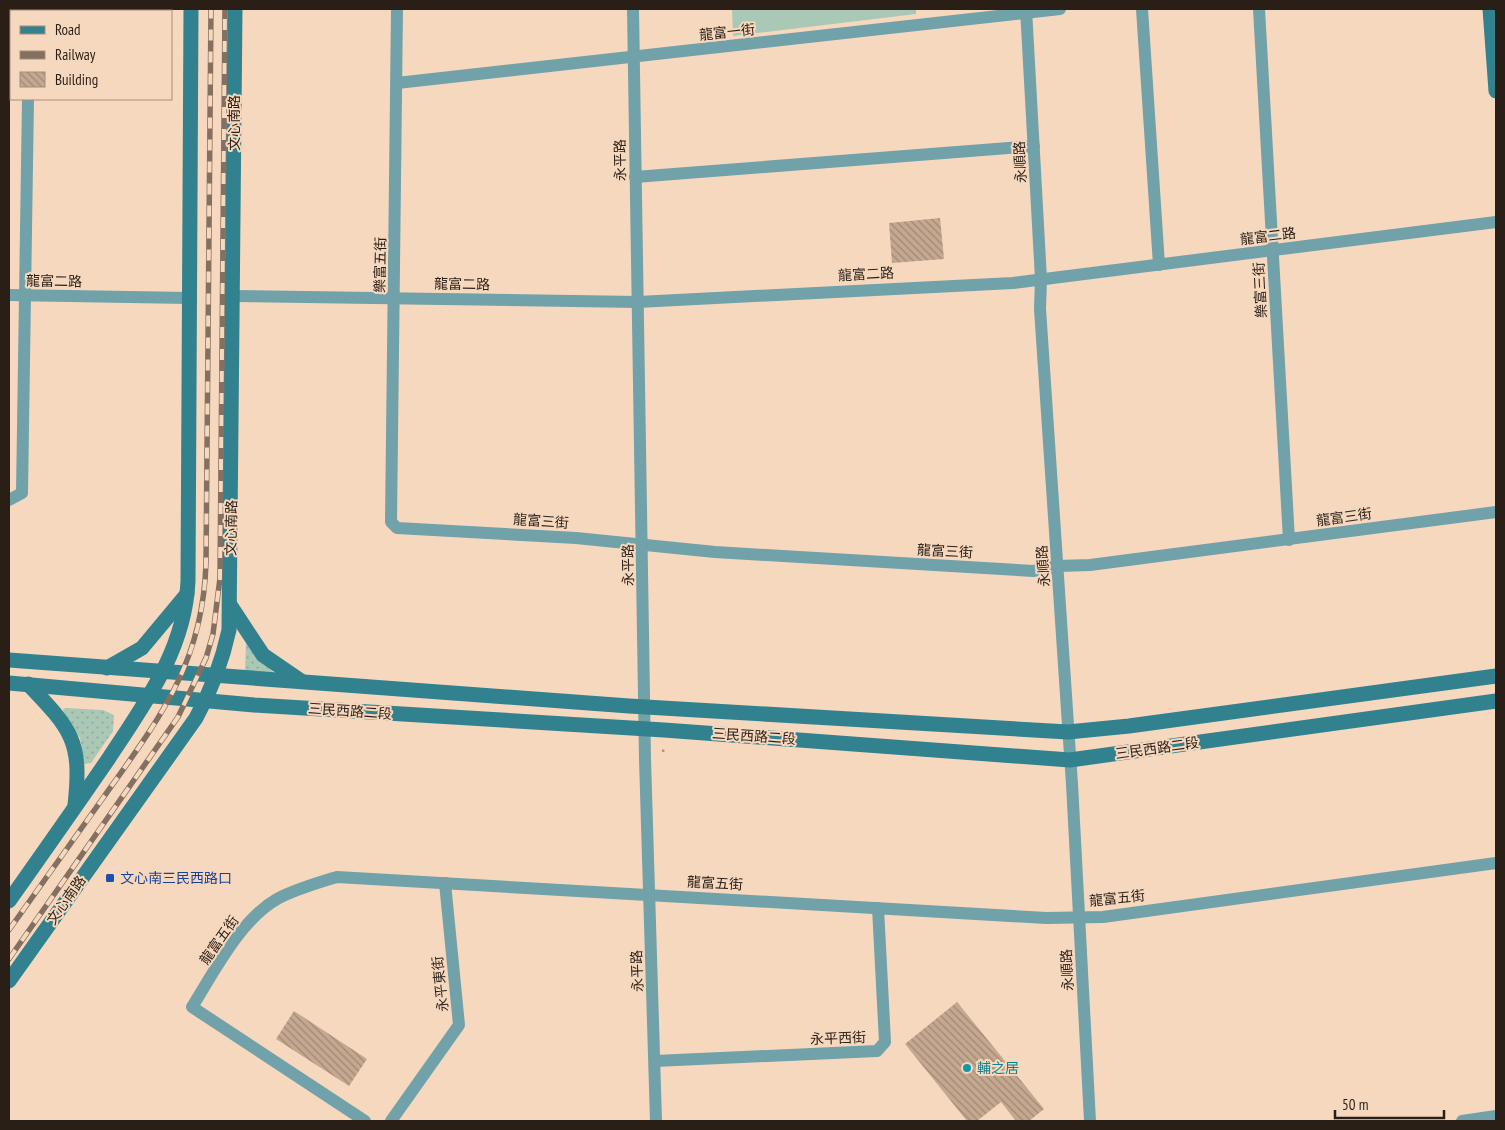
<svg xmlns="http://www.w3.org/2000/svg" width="1505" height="1130" font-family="'PT Sans Narrow','Noto Sans TC',sans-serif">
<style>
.grass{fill:url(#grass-dots)}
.park{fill:#aac8b6}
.building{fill:url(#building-back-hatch)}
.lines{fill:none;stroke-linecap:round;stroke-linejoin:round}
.path{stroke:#ad9683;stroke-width:2.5;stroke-dasharray:2.5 4;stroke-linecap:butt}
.street{stroke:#71a1a9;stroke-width:12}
.secondary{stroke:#31828e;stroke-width:15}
.rail-casing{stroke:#837060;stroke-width:5.5}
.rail{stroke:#f6d8bf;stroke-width:4;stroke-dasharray:11;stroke-linecap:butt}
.transit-dot{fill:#1a4fb4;stroke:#f6d8bf;stroke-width:2}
.culture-dot{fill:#0f9aa8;stroke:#f6d8bf;stroke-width:2}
.labels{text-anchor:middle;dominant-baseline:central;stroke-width:4;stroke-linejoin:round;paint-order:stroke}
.street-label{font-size:14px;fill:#2a1f16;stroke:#f6d8bf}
.transit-label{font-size:14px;fill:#164399;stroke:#f6d8bf;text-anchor:start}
.culture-label{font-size:14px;fill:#0d838f;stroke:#f6d8bf;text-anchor:start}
</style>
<defs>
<pattern id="grass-dots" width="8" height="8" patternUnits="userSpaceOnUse" patternTransform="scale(1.25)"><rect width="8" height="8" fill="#aac8b6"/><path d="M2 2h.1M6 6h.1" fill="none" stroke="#92ab9c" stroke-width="1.8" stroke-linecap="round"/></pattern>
<pattern id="building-back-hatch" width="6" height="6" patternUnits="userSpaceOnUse" patternTransform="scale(1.25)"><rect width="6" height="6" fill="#c5a890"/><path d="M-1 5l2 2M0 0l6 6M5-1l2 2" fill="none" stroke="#a08875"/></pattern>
</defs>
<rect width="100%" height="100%" fill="#f6d8bf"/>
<g class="grass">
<polygon points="246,642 272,671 274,673 245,671"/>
<polygon points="66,708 103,710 114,715 113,731 91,763 84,764 80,738 64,714 63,709"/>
</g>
<polygon class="park" points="732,9 916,9 916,14 733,36"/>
<g class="building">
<polygon points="940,218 944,259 892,263 889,223"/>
<polygon points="957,1002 1044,1109 1029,1121 1016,1121 1001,1102 977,1121 967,1121 905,1044"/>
<polygon points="294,1011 367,1059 349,1086 276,1039"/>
</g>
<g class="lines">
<polyline class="path" points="663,752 664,746"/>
<g class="street">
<polyline points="397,9 391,522 397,528 576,538 715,552 1033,571 1058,566 1090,565 1496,512"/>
<polyline points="633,9 645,759 656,1121"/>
<polyline points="1026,9 1041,279 1040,309 1072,784 1090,1121"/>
<polyline points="1142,9 1159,265"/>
<polyline points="1259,9 1289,540"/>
<polyline points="29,11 29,9"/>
<polyline points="397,83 1060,9"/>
<polyline points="635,177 1034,146"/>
<polyline points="9,295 189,298"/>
<polyline points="233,296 638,302 1013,283 1496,222"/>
<polyline points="9,500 22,493 28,99"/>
<polyline points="655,1061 877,1051 885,1042 878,908"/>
<path d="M365,1121l-173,-114c22,-35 48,-87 85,-108 19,-10 40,-16 60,-22l709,41 57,-1 393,-54"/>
<polyline points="391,1121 459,1025 445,883"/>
<polyline points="1462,1121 1496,1116"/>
</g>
<g class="secondary">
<polyline points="1490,9 1496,91"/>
<polyline points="230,605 263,655 301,681"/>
<polyline points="9,660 629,706 1068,732 1129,726 1496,676"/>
<polyline points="107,668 142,648 187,594"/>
<polyline points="9,683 254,705 664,730 1070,760 1496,701"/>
<path d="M28,684c44,46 54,57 47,121"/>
<path d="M9,901c34,-48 67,-95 100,-143 36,-55 76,-108 79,-177l3,-572"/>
<path d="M9,981l187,-263c16,-29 26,-56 33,-88l6,-621"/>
</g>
<defs>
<g id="rail">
<path d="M9,930c31,-44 63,-88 94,-132 56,-79 100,-134 103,-235l5,-554"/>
<polyline points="9,959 178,717 206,658 213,634 220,578 225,9"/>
</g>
</defs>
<use href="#rail" class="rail-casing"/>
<use href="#rail" class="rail"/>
</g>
<rect class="transit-dot" x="105" y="873" width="10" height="10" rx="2.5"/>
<circle class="culture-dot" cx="967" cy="1068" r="5"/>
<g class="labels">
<g class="street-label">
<text transform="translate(727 32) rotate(-6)">龍富一街</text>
<text transform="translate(234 123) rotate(-90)">文心南路</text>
<text transform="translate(620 160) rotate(-91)">永平路</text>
<text transform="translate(1020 162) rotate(-93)">永順路</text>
<text transform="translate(1268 236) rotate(-7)">龍富二路</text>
<text transform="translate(380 265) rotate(-89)">樂富五街</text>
<text transform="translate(866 274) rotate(-3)">龍富二路</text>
<text transform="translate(54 281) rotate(1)">龍富二路</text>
<text transform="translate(462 284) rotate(1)">龍富二路</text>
<text transform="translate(1260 290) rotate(-93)">樂富三街</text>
<text transform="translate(1344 517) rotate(-8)">龍富三街</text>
<text transform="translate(541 521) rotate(4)">龍富三街</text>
<text transform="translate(231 528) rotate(-89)">文心南路</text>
<text transform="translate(945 551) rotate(3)">龍富三街</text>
<text transform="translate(628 565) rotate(-91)">永平路</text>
<text transform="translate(1043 566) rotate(-94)">永順路</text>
<text transform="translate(350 711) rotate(4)">三民西路二段</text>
<text transform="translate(754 736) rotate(4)">三民西路二段</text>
<text transform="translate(1157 748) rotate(-8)">三民西路二段</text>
<text transform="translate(715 883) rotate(3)">龍富五街</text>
<text transform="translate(1117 898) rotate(-6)">龍富五街</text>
<text transform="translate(66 900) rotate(-55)">文心南路</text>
<text transform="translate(219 940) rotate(-55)">龍富五街</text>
<text transform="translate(1067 970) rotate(-93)">永順路</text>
<text transform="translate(637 971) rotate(-92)">永平路</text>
<text transform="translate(440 984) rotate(-96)">永平東街</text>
<text transform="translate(838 1038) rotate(-2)">永平西街</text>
</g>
<g class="transit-label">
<text x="120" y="878">文心南三民西路口</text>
</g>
<g class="culture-label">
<text x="977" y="1068">輔之居</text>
</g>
</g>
<rect width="1505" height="1130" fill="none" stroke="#2a1f16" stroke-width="20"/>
<rect x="10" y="10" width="162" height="90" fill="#f6d8bf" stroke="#a48e7b"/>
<rect x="20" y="26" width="25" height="8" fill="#31828e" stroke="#a48e7b"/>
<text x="55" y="35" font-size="15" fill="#2a1f16">Road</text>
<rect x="20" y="51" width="25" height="8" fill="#837060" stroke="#a48e7b"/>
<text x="55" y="60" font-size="15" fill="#2a1f16">Railway</text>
<rect x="20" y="72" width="25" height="15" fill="url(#building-back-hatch)" stroke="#a48e7b"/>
<text x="55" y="85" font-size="15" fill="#2a1f16">Building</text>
<path d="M1335 1110v8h109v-8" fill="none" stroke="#2a1f16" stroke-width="2.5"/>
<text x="1342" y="1110" font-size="15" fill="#2a1f16" stroke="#f6d8bf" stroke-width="4" paint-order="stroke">50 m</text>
</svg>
